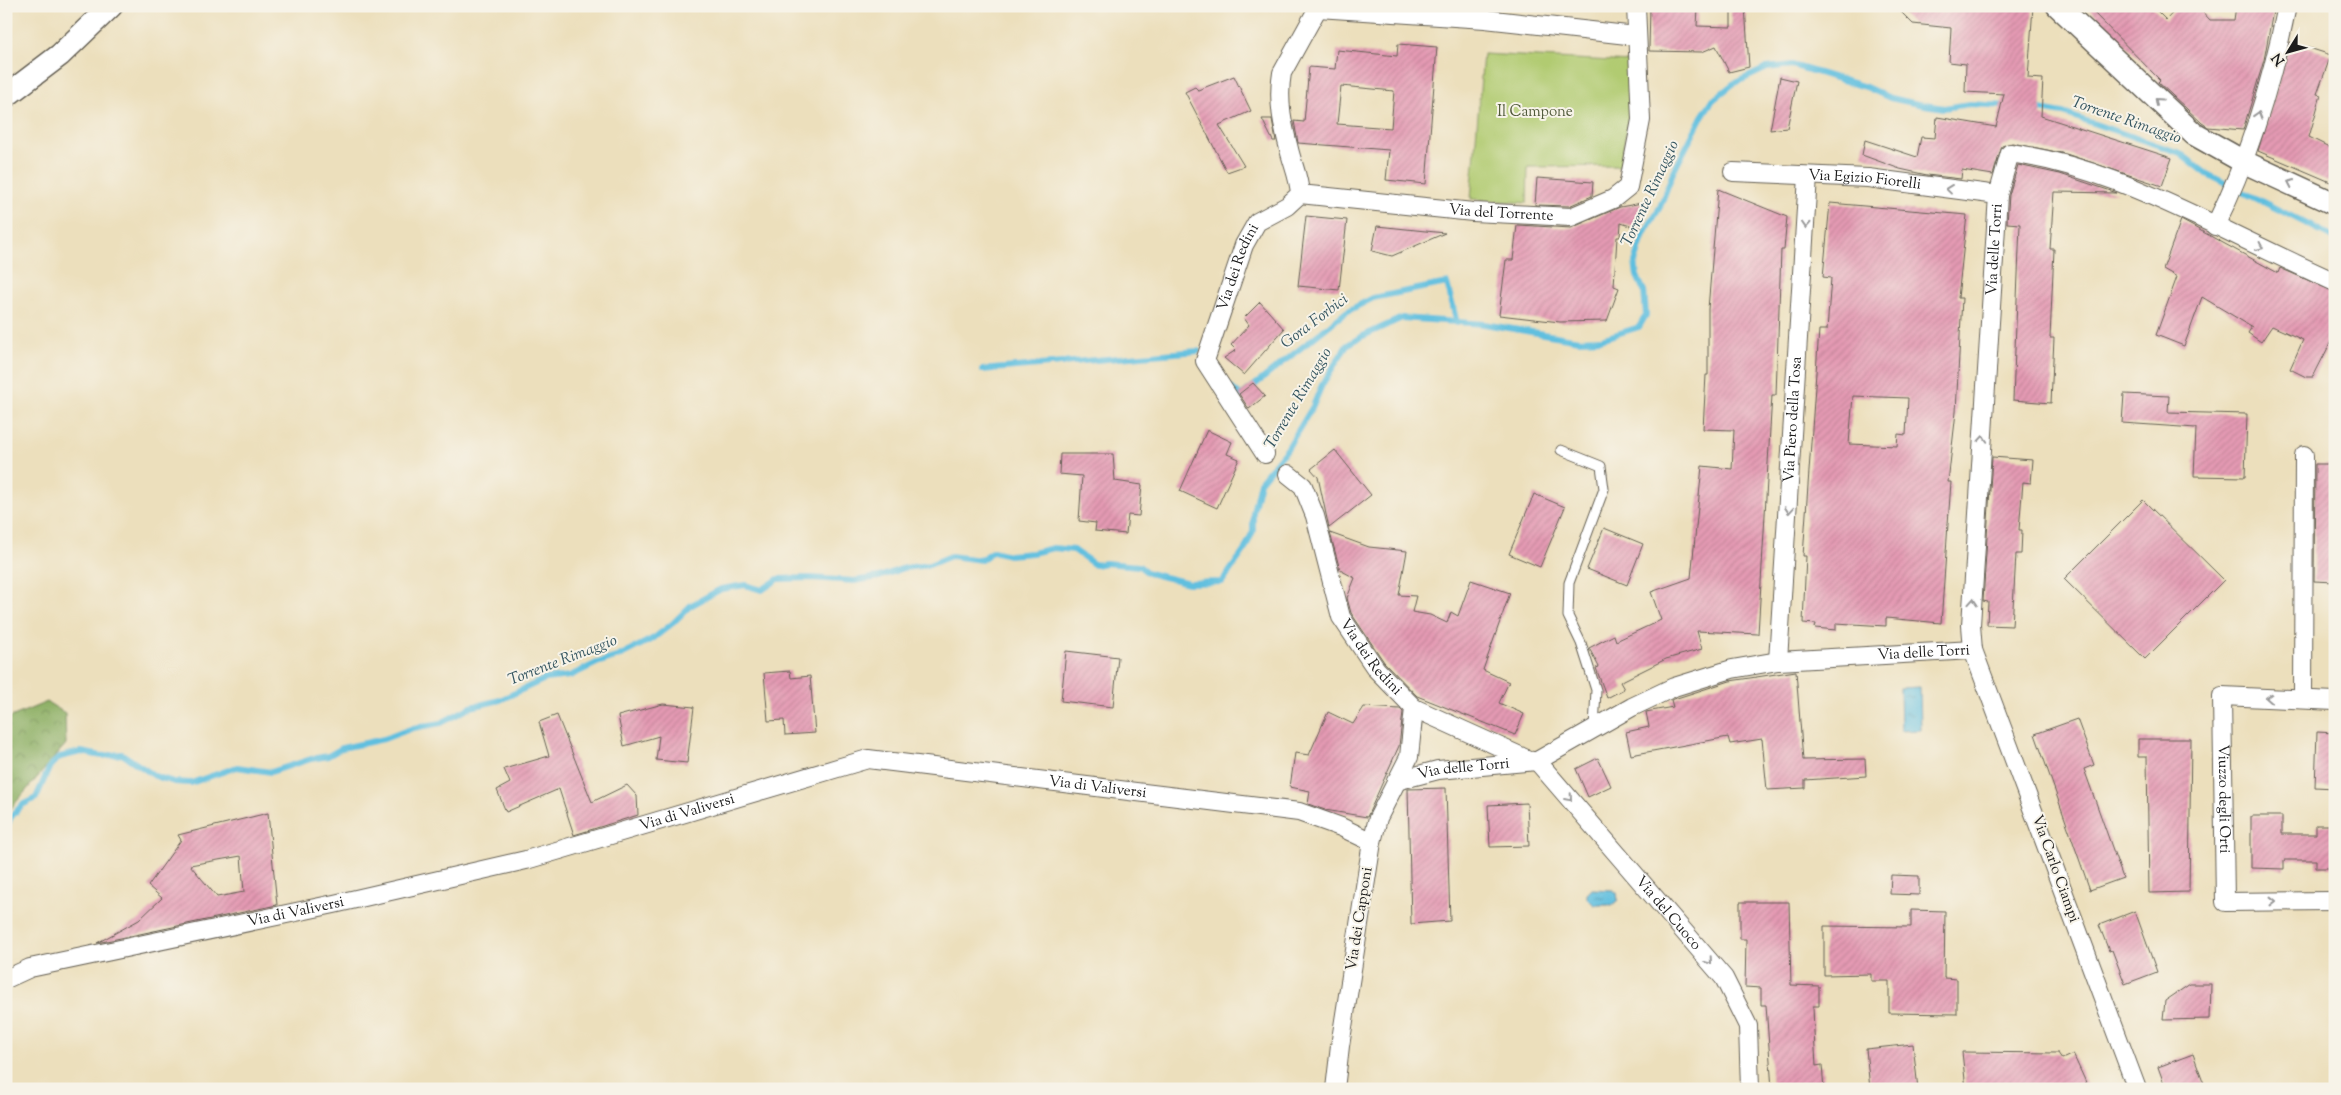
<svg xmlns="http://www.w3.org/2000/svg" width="2341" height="1095" font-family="'Sorts Mill Goudy',serif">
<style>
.forest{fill:url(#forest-crowns);stroke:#546640}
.park{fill:#b1cb71;stroke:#667446}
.water{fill:url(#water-ripples);stroke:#3e6e7e}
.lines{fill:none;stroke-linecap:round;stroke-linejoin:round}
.stream{stroke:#61bfdf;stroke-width:6}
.building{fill:url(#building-hatch);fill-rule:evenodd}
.service-casing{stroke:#656054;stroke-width:11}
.minor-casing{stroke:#656054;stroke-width:20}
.tertiary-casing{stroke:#656054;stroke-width:25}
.service{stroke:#fff;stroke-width:9}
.minor{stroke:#fff;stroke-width:18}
.tertiary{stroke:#fff;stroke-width:22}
.oneway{stroke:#999}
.labels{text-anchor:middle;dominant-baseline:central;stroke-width:4;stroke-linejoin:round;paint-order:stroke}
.park-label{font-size:15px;fill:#50593a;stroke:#f7f3e8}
.street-label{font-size:15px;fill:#1c1c1c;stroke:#f7f3e8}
.water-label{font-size:16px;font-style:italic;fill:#345560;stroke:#f7f3e8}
</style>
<defs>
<pattern id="forest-crowns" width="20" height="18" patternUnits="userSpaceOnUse" patternTransform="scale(1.25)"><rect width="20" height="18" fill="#8caf63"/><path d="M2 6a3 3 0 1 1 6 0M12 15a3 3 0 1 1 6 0" fill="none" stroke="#728e51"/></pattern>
<pattern id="water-ripples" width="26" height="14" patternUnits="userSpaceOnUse" patternTransform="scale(1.25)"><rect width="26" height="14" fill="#61bfdf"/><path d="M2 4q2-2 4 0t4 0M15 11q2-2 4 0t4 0" fill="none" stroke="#4f9ab4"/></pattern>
<pattern id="building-hatch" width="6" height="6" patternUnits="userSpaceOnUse" patternTransform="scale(1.25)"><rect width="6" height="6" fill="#e49ab3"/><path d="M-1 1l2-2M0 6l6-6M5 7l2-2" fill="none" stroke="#c38499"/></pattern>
</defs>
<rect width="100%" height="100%" fill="#f7f3e8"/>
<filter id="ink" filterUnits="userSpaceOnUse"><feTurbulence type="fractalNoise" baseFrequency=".02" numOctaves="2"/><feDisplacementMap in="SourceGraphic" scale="10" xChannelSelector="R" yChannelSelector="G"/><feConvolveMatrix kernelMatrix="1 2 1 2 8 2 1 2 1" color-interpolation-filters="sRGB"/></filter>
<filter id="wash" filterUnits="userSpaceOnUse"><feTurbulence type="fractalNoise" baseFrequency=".0096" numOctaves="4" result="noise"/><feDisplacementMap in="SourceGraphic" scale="20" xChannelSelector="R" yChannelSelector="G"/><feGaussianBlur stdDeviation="1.12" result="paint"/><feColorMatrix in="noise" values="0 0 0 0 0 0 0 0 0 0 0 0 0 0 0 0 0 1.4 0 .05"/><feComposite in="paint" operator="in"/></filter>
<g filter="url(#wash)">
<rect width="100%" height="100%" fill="#ecdfbc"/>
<polygon class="forest" points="47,702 65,713 66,744 6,814 6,719"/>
<polygon class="park" points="1483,54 1630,62 1630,110 1620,166 1528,167 1527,203 1471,199"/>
<g class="water">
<polygon points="1920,687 1921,730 1901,731 1900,688"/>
<polygon points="1592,889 1613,890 1617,893 1618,900 1612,905 1594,905 1587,898 1587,894"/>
</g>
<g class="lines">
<g class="stream">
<polyline points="2034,108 2063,113 2180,153 2207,174 2335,238"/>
<polyline points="982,370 1198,351"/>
<polyline points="1230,387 1241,396 1346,312 1373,298 1447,283 1457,323"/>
<polyline points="6,828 11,817 22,805 36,798 50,766 60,757 81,752 102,756 122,754 155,776 174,782 191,783 237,767 271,772 311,759 328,756 342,748 384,739 413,728 441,723 471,707 500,700 545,679 570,676 597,663 619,656 654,638 673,623 690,606 721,589 745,585 762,590 778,579 811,578 854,581 879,577 904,568 929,565 951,556 981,560 993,551 1009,555 1032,553 1053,548 1074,550 1095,565 1105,563 1139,566 1148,573 1189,583 1222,582 1244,551 1253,531 1253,512 1260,482 1287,449 1313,406 1322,385 1347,345 1363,336 1402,318 1484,324 1579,340 1601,339 1639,327 1646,315 1644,291 1637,276 1635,262 1644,234 1660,207 1672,175 1701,118 1712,101 1733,84 1767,68 1792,65 1866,87 1890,98 1918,104 1944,108 1969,104 2009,106"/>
</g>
</g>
<g id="blocks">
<g class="building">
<polygon points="1650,6 1698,8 1697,26 1731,27 1731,6 1745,6 1749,67 1729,72 1716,46 1702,52 1649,51"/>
<polygon points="1895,6 2033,6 2028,78 2043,79 2041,116 2172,158 2162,186 2066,154 2012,143 2002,146 1993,175 1962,170 1961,179 1927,175 1900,169 1862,155 1865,140 1917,157 1921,137 1935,138 1937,117 1996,127 2004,94 1965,92 1966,64 1949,62 1951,28 1913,24"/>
<polygon points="2087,6 2152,6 2166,20 2179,6 2197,6 2210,20 2234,20 2236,6 2274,6 2264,60 2243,130 2208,127 2202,123 2158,82 2160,80"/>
<polygon points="2290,42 2331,55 2317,94 2321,95 2309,137 2335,150 2335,184 2258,151"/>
<path d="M1398,44l39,3 -11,137 -40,-4 3,-30 -91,-7 -4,-22 10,1 5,-55 26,2 2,-19 60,6zM1341,86l53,5 -3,37 -54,-4z"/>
<polygon points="1234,76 1251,111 1219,125 1244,166 1227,172 1185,92 1195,87 1198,90"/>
<polygon points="1780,77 1797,81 1787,128 1770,130"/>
<polygon points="1262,119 1272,119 1276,141 1273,141"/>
<polygon points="2018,165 2060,174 2117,193 2054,192 2050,249 2054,249 2050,338 2054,338 2051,403 2013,400 2020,224 2007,223 2009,195"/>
<polygon points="1537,178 1593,182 1592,196 1569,206 1535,205"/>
<polygon points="1718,189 1787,217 1784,250 1781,250 1776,395 1772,395 1758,634 1697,631 1702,649 1666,659 1620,682 1624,689 1607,698 1596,668 1599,667 1589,648 1614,635 1616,641 1661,620 1651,592 1691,578 1702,466 1732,469 1734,430 1703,429 1706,375 1708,375 1708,309"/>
<polygon points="1642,203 1643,218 1640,229 1621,223 1620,237 1617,237 1614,286 1619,288 1607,321 1560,322 1499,315 1506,260 1513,260 1517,225 1571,228 1620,207"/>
<path d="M1830,203l137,12 -9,83h4l-6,114 -8,70h3l-10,141 -55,-5v8l-50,-3v7l-21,-2 1,-4 -13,-1 3,-67h-3l16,-226h8l4,-52 -8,-1zM1853,396l55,2 -2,37 -8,-1 -1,12 -48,-2z"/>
<polygon points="1306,216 1347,220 1339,290 1298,286"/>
<polygon points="2181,220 2278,273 2280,268 2335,292 2335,334 2313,377 2306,377 2290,369 2303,340 2272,326 2261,342 2248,333 2252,327 2202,297 2184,346 2156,335 2177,277 2163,269"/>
<polygon points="1377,226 1445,233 1392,256 1372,251"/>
<polygon points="1260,302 1284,329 1244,375 1224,358 1236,350 1231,345 1249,325 1244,318"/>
<polygon points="1253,383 1265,396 1249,409 1239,394"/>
<polygon points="2124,394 2169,396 2168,412 2247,414 2245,477 2194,476 2196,428 2122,423"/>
<polygon points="1207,430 1232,442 1227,454 1239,459 1217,508 1180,491"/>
<polygon points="1335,450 1371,495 1329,528 1318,477 1311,469"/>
<polygon points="1060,454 1113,454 1115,481 1142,485 1139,516 1128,515 1126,534 1095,531 1096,523 1079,521 1082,476 1059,474"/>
<polygon points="1992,457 2033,460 2031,483 2023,482 2019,530 2022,530 2021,554 2016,554 2012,626 1987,625 1988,602 1983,601"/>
<polygon points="2315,464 2335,464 2335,582 2314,581"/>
<polygon points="1534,494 1565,507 1540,567 1509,554"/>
<polygon points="2143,500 2224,580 2145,659 2064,579"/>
<polygon points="1604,528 1643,544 1627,585 1587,569"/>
<polygon points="1330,533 1369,547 1407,551 1399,595 1416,596 1412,612 1430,615 1447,623 1451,612 1458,616 1471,580 1510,593 1483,670 1509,682 1499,703 1524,714 1515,735 1417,696 1384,662 1351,613 1347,598 1355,578 1340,570"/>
<polygon points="1066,651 1118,657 1113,707 1061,701"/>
<polygon points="790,671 791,678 810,676 815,733 785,735 784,720 768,721 764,673"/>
<polygon points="1796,671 1803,760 1865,759 1866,776 1805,780 1805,788 1767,790 1762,739 1730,744 1728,737 1631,755 1626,732 1649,727 1646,712 1673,707 1671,700 1674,699 1730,681"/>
<polygon points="663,704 694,707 687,763 656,760 659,736 624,746 618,716"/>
<polygon points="1364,707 1400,709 1403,712 1399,746 1367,817 1325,810 1308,804 1310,791 1290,787 1295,753 1309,755 1328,712 1353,724"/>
<polygon points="557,715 592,802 627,785 637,796 638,815 574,835 559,789 506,812 497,790 510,783 504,769 549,756 539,722"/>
<polygon points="2077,719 2094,765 2084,769 2123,878 2090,890 2035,734"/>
<polygon points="2317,732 2335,733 2335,788 2315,787"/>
<polygon points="2138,739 2191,739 2189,892 2149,893 2147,757 2138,757"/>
<polygon points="1598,758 1611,786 1588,797 1576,769"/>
<polygon points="1446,788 1450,921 1411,924 1408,789"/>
<polygon points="1527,803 1529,846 1490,847 1488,805"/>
<path d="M268,813l9,92 -180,38 42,-23 23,-22 -14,-12 33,-46 -3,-5zM241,856l3,36 -27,5 -27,-32z"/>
<polygon points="2251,816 2282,816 2282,834 2316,834 2316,825 2335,825 2335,868 2316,868 2316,860 2284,860 2284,869 2251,868"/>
<polygon points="1891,875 1919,876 1919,895 1890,894"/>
<polygon points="1740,902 1789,902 1791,985 1819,986 1819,1006 1813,1006 1814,1032 1816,1066 1822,1065 1824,1089 1772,1089 1766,1005 1761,1005 1761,988 1745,987 1746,939 1740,939"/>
<polygon points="1911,910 1945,911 1944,978 1957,979 1957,1014 1889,1013 1889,981 1871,981 1871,974 1824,975 1824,926 1911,927"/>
<polygon points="2135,911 2157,972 2125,984 2112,950 2109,951 2099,925"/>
<polygon points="2190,984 2211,984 2210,1019 2163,1020 2165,1001"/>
<polygon points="1913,1044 1918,1089 1870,1089 1866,1049"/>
<polygon points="1962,1052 2058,1053 2062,1059 2073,1054 2089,1089 1966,1089"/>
<polygon points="2193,1054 2206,1089 2166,1089 2158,1067"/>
</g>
</g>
</g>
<g filter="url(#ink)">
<use href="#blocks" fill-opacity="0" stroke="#656054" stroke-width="1"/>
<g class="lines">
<defs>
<polyline id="service" points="1561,450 1601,466 1604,489 1569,583 1568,616 1581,643 1596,690 1594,728"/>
<g id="minor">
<polyline points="1318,8 1485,19 1636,36"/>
<path id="s1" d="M1733,172l135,6 130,17"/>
<path id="s2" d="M1300,194l173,18 98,5 42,-18 15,-12 13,-67 -5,-114"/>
<path d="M2215,226c34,-68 57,-145 72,-220"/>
<path id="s3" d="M1265,454l-60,-93 39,-116 13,-23 30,-16 13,-12c-1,-16 -6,-26 -10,-41 -7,-27 -13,-52 -8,-80l37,-67"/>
<path id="s4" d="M1288,474l15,12 12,30 26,101 35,52 38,39 -5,49 -31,61 -6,24 -32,204 -5,43"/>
<path id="s5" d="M1778,661l30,-485"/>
<polyline points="2303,699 2304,455"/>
<path id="s6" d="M2335,701l-113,-5 3,206 110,-1"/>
<polyline points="1414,708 1531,761"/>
<path id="s7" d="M1537,761l187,217 24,48 2,63"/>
<path id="s8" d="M1396,781l42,-11 99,-9 95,-54 42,-20 58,-18 46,-8 195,-11"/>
<path id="s9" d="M6,979l24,-11 304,-64 192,-44 342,-101 431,53 42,15 31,15"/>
<path id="s10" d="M2137,1089l-164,-439 -2,-25 27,-430 12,-42c73,10 136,39 201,70 41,20 82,40 124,59"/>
</g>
<g id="tertiary">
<polyline points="2058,6 2194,134 2244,162 2335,204"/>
<polyline points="6,96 60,55 111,6"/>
</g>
</defs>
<use href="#service" class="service-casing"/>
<use href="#minor" class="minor-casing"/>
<use href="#tertiary" class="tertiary-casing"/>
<use href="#service" class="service"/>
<use href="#minor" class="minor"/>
<use href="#tertiary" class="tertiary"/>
</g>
<defs><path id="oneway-chevron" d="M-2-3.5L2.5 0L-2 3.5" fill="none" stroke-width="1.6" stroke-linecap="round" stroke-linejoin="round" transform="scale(1.25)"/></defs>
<g class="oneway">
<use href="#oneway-chevron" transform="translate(2158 101) rotate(-138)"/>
<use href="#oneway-chevron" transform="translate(2258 115) rotate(-73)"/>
<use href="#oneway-chevron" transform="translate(2291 183) rotate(-155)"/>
<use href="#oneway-chevron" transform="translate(1949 189) rotate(-173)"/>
<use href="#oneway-chevron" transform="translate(1806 225) rotate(93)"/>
<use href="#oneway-chevron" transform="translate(2260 247) rotate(25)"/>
<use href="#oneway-chevron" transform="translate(1983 439) rotate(-86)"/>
<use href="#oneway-chevron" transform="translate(1789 510) rotate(94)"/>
<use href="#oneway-chevron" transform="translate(1973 602) rotate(-86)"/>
<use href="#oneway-chevron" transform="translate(2269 698) rotate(-177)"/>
<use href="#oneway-chevron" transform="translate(1569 798) rotate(49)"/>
<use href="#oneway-chevron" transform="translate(2273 901)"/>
<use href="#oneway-chevron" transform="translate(1709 961) rotate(49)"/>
</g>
</g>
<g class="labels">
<g class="park-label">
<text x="1535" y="112">Il Campone</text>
</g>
<g class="street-label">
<text stroke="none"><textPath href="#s1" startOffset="132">Via Egizio Fiorelli</textPath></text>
<text stroke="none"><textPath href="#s2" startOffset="202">Via del Torrente</textPath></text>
<text stroke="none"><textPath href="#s10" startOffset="870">Via delle Torri</textPath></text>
<text stroke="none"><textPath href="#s3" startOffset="210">Via dei Redini</textPath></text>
<text stroke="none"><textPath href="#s5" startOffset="242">Via Piero della Tosa</textPath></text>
<text stroke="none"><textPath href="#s8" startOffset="552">Via delle Torri</textPath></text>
<text stroke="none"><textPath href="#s4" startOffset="206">Via dei Redini</textPath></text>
<text stroke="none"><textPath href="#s8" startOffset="69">Via delle Torri</textPath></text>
<text stroke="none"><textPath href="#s9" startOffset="1122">Via di Valiversi</textPath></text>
<text stroke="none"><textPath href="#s6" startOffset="216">Viuzzo degli Orti</textPath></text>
<text stroke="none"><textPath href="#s9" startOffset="702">Via di Valiversi</textPath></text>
<text transform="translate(2055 869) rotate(70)">Via Carlo Ciampi</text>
<text stroke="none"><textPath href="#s9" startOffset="298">Via di Valiversi</textPath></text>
<text stroke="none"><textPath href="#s7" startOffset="201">Via del Cuoco</textPath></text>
<text transform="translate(1360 919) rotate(-81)">Via dei Capponi</text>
</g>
<g class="water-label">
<text transform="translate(2126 121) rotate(19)">Torrente Rimaggio</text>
<text transform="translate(1651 194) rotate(-65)">Torrente Rimaggio</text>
<text transform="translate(1315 322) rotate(-37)">Gora Forbici</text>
<text transform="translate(1299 399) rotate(-59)">Torrente Rimaggio</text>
<text transform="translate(563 661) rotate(-21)">Torrente Rimaggio</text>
</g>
</g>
<rect width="2341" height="1095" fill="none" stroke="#f7f3e8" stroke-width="25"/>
<g transform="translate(2288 52) rotate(233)" stroke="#f7f3e8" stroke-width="4" paint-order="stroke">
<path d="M0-4L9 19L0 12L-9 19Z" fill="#1c1c1c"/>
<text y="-8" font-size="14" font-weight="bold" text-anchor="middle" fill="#1c1c1c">N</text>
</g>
</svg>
